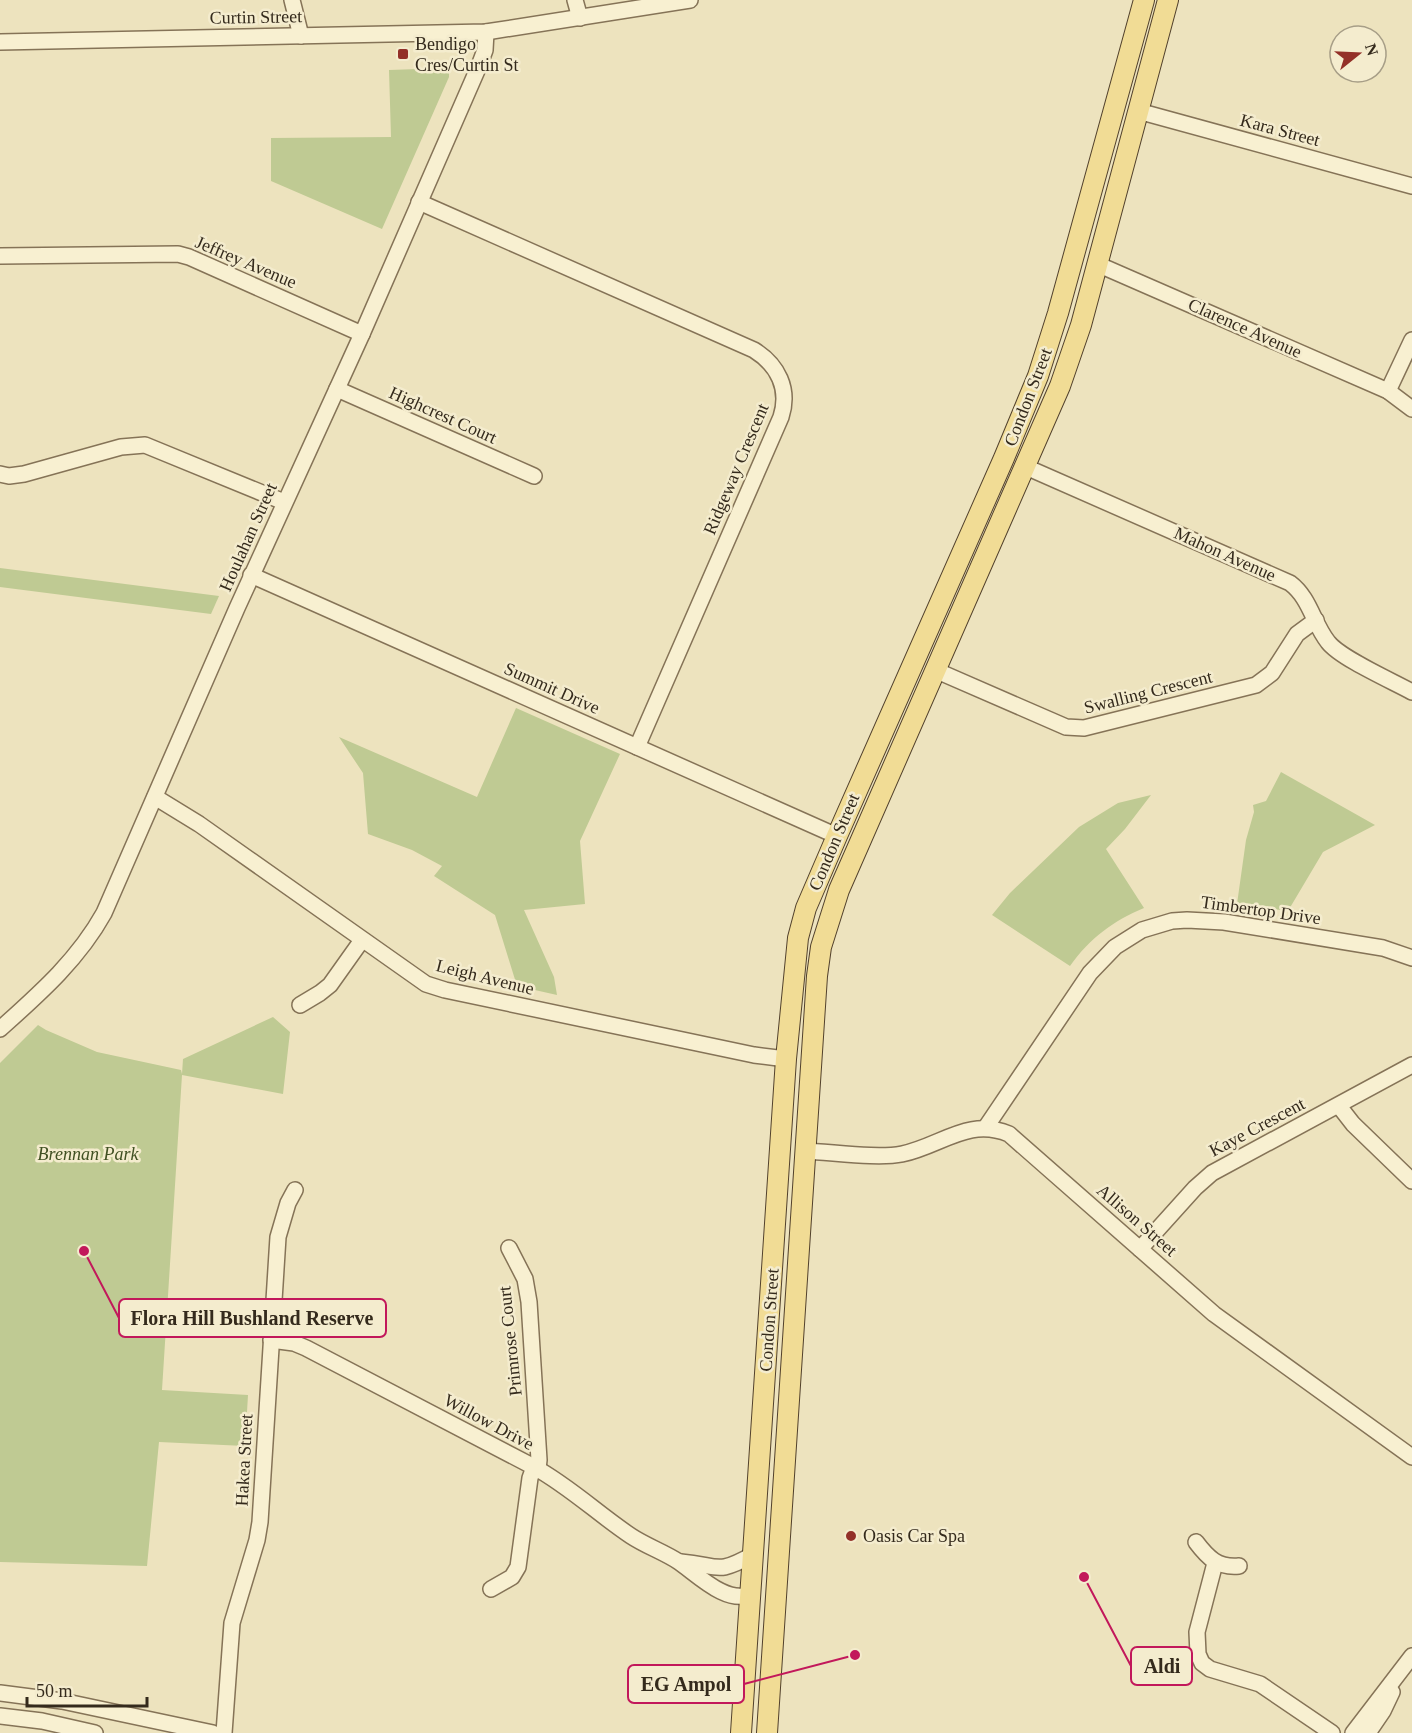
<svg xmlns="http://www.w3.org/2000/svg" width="1412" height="1733" font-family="Georgia,serif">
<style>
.green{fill:#bfca93}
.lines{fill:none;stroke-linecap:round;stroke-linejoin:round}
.minor-casing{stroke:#857357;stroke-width:18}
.major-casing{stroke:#52412c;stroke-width:22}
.minor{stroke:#f8f0d1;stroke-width:15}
.major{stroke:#f1dc95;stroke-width:20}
.poi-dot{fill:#933028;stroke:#f4ecce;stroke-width:2}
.labels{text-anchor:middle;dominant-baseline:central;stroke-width:5;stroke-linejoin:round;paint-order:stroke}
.street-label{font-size:18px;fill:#342a1c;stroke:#f4ecce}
.poi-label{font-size:18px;fill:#342a1c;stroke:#f4ecce;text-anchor:start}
.park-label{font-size:18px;font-style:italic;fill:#415123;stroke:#f4ecce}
.leader{fill:none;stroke:#c2185b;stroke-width:2}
.callout-dot{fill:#c2185b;stroke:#f4ecce;stroke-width:2}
.callout{fill:#f4ecce;stroke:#c2185b;stroke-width:2}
.callout-label{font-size:20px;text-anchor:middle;font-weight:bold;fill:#342a1c}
</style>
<rect width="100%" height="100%" fill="#ede3be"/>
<g class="green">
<polygon points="449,68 449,77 382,229 271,181 271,138 391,137 389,70"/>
<polygon points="0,568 219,596 211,614 0,587"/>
<polygon points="516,708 620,754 580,841 585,904 524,910 554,977 557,995 517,986 495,915 434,876 442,866 412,850 368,834 363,773 339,737 477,797"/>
<polygon points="1281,772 1375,825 1323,852 1288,911 1237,904 1246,840 1254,812 1253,805 1266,801"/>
<path d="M1151,795l-26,34 -19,20 38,59c-31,13 -54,30 -74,58l-78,-51 18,-22 69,-66 39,-24z"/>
<polygon points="273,1017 290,1032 283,1094 182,1075 162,1390 248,1395 245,1446 159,1442 147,1566 0,1562 0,1063 38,1025 46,1030 97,1052 181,1070 182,1074 183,1059"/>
</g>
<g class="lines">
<defs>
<g id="minor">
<polyline points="292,0 301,36"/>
<polyline points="575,0 580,18"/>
<polyline points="0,42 486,32 690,0"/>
<polyline points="1138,111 1412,186"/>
<path d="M419,202l335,148c24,15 36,39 27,67l-144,330"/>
<polyline points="0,256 178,254 189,257 362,334"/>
<polyline points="1097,264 1388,391 1412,409"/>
<polyline points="337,389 534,476"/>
<polyline points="1388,391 1412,340"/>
<path d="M1026,467l264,116c20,15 23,40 38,59 12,16 64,39 84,50"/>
<polyline points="0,474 9,476 24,474 121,447 145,445 284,502"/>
<polyline points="251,575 837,836"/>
<polyline points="935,670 1066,727 1084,728 1256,685 1272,673 1297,634 1316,620"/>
<polyline points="155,797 199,824 426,984 445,990 754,1055 786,1059"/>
<polyline points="300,1005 320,993 330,985 362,940"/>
<path d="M0,1029c39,-35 78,-69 104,-116l133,-305 125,-274 117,-268 6,-16 1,-18"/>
<polyline points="1339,1106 1353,1124 1412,1181"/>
<polyline points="986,1127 1090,973 1115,947 1142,930 1172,921 1187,920 1224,922 1383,948 1412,958"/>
<path d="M805,1151c27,1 72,8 97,3 39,-8 66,-37 107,-20l205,180 198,143"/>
<polyline points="509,1248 525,1279 529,1302 539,1460 538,1469"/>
<polyline points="1140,1249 1195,1188 1212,1173 1412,1065"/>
<path d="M271,1340l23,3 12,5 228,119c35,19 64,47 97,69 15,10 33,16 48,26 19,13 48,43 72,32"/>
<path d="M1196,1542c12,16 22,26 43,24"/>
<path d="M681,1562c39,3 34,14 73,-8"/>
<polyline points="1215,1563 1197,1632 1198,1654 1202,1663 1210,1669 1260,1684 1332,1733"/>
<polyline points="491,1589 512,1577 518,1567 530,1478 534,1467"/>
<polyline points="0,1693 62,1701 213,1733"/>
<polyline points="0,1716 42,1721 95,1733"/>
<polyline points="224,1733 232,1623 257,1540 260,1522 278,1237 288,1203 295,1190"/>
<polyline points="1353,1733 1412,1656"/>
<polyline points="1368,1733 1383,1711 1392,1692"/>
</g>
<g id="major">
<polyline points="741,1733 786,1059 798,938 806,908 837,836 1004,458 1038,376 1058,313 1144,0"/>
<polyline points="767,1733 817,976 821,947 839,890 1060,386 1081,325 1168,0"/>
</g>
</defs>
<use href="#minor" class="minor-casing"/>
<use href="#major" class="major-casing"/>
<use href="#minor" class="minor"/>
<use href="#major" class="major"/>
</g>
<g class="poi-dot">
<rect x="397" y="48" width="12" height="12" rx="3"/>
<circle cx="851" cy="1536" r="6"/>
</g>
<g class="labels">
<g class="street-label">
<text transform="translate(256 17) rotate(-1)">Curtin Street</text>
<text transform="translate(1280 130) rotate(15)">Kara Street</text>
<text transform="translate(246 262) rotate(23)">Jeffrey Avenue</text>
<text transform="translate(1245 328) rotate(24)">Clarence Avenue</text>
<text transform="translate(1028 397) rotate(-69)">Condon Street</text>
<text transform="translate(443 415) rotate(24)">Highcrest Court</text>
<text transform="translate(736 469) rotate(-67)">Ridgeway Crescent</text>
<text transform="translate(248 537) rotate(-66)">Houlahan Street</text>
<text transform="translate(1225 554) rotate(24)">Mahon Avenue</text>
<text transform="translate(552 688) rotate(24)">Summit Drive</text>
<text transform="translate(1148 692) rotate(-14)">Swalling Crescent</text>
<text transform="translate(834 842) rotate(-67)">Condon Street</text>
<text transform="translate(1261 910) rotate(8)">Timbertop Drive</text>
<text transform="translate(485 977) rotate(14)">Leigh Avenue</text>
<text transform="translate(1257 1127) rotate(-28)">Kaye Crescent</text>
<text transform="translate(1137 1220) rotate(41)">Allison Street</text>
<text transform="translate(769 1320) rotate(-86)">Condon Street</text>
<text transform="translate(510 1341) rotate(-96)">Primrose Court</text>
<text transform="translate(489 1422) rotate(28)">Willow Drive</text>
<text transform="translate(244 1460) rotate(-87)">Hakea Street</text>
</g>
<g class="poi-label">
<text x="415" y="44">Bendigo<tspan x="415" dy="21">Cres/Curtin St</tspan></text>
<text x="863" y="1536">Oasis Car Spa</text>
</g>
<g class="park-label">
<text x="88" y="1154">Brennan Park</text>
</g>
</g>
<path class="leader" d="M84 1251L119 1318M1084 1577L1131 1666M855 1655L744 1684"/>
<g class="callout-dot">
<circle cx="84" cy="1251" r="6"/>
<circle cx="1084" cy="1577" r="6"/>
<circle cx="855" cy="1655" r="6"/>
</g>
<g class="callout">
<rect x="119" y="1299" width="267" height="38" rx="6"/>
<rect x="1131" y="1647" width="61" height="38" rx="6"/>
<rect x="628" y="1665" width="116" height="38" rx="6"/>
</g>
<g class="callout-label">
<text x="252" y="1325">Flora Hill Bushland Reserve</text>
<text x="1162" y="1673">Aldi</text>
<text x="686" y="1691">EG Ampol</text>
</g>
<g transform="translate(1358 54) rotate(72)"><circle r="28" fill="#f4ecce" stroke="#a79e87" stroke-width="1.5"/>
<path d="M0-4.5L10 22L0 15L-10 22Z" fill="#933028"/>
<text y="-9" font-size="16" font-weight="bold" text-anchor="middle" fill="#342a1c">N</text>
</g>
<path d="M27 1697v9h120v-9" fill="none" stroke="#342a1c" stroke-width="3"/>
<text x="36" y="1697" font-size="18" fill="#342a1c" stroke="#f4ecce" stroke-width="4.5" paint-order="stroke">50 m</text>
</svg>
